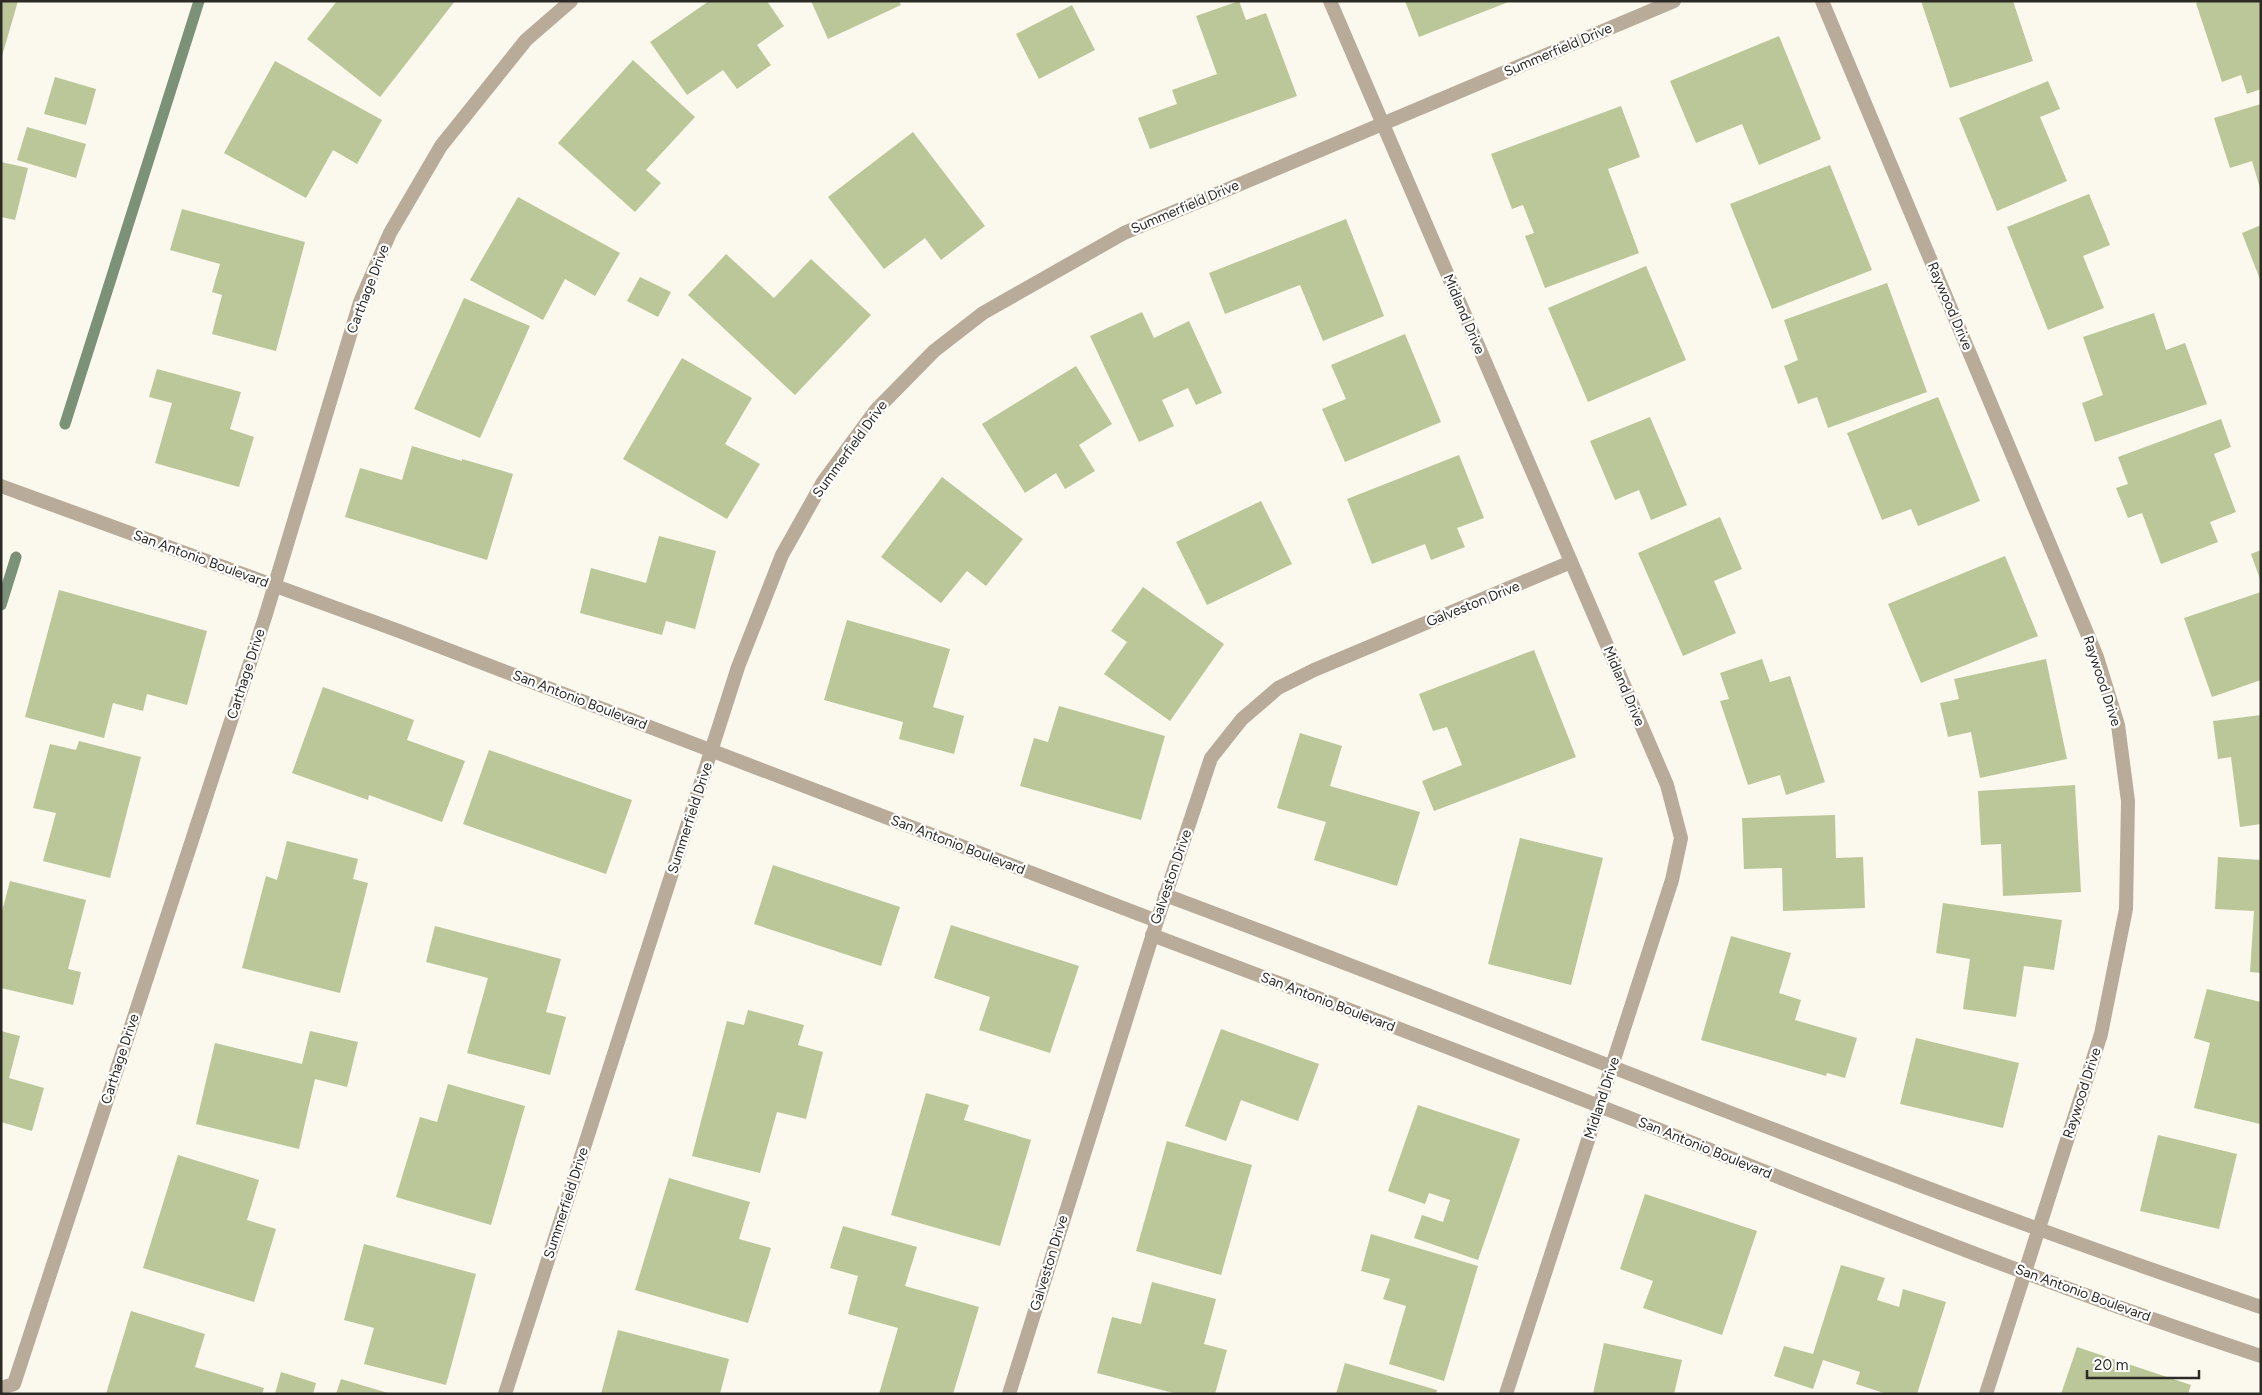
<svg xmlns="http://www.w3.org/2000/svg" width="2262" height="1395" font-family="Figtree,sans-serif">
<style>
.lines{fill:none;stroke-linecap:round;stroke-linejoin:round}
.stream{stroke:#7b9278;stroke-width:11}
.building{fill:#bbc799}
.minor{stroke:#b9ab9a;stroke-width:14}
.labels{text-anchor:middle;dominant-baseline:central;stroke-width:4.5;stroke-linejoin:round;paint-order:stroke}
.street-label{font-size:14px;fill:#2b2a25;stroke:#fff}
</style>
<rect width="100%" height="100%" fill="#fbf8ed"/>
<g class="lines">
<g class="stream">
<polyline points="65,424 199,1"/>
<polyline points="1,605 16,557"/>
</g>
</g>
<g class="building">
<polygon points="1,1 18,1 2,56 1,55"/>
<polygon points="337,1 455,1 380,97 307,39"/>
<polygon points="709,1 767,1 784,26 757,45 771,65 737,89 723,70 687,95 650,42"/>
<polygon points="811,1 899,1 901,5 828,39"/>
<polygon points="1239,1 1246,20 1266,13 1297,96 1150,149 1138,118 1177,104 1172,90 1217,74 1196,16"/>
<polygon points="1405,1 1511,1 1419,37"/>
<polygon points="1921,1 2013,1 2033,61 1950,88"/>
<polygon points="2202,1 2261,1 2261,89 2247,94 2241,75 2222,82 2196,3"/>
<polygon points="1072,5 1095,50 1039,79 1016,34"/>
<polygon points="1779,36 1821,139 1759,165 1742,124 1696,143 1670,81"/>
<polygon points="633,60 695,117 646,170 661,183 635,212 558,143"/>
<polygon points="275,61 382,120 357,164 333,150 306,198 224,153"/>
<polygon points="55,77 96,89 86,125 44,114"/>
<polygon points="2048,81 2060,109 2040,117 2067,181 1997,211 1959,118"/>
<polygon points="2261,104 2261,188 2260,188 2252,161 2230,168 2214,118"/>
<polygon points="1621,106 1640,157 1608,169 1639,253 1545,288 1525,236 1534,233 1523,205 1512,209 1491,154"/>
<polygon points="27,127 86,144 76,178 17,160"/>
<polygon points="913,132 985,226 941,260 925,238 884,269 828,197"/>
<polygon points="1,162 28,168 15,220 1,217"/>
<polygon points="1830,165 1872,270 1772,309 1730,204"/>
<polygon points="2089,194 2110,245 2083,256 2104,308 2048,330 2007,227"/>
<polygon points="518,197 620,253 595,296 565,279 543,320 470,280"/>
<polygon points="182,209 305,242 276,351 212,334 222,295 212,292 220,264 170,250"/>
<polygon points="1346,219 1384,316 1323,341 1300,285 1225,314 1209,273"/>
<polygon points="2261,225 2261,282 2242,233"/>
<polygon points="726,254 774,298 811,259 871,315 795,395 688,295"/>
<polygon points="1646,266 1686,360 1588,402 1548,308"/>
<polygon points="640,277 671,292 658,317 627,301"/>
<polygon points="1887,283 1927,392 1828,428 1817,397 1798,404 1784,366 1798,360 1784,320"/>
<polygon points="464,298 530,326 480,438 414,409"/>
<polygon points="1142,312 1154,338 1189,321 1222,393 1196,405 1188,388 1162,400 1174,426 1139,442 1090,336"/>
<polygon points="2154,313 2166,350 2185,343 2207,404 2095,442 2082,403 2103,395 2083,337"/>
<polygon points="1405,334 1441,422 1345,462 1322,409 1346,399 1331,365"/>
<polygon points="682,358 752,398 725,444 760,464 727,519 623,459"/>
<polygon points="1076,366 1112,424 1079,445 1095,471 1065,489 1056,473 1025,493 982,424"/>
<polygon points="157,369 241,392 230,429 254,437 239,487 155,463 172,403 149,397"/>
<polygon points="1938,397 1980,501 1918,526 1911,509 1882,520 1847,433"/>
<polygon points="1650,417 1687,505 1651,520 1639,490 1615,500 1590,441"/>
<polygon points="2221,419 2231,447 2214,454 2236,512 2210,522 2218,542 2161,564 2142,513 2128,518 2116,488 2128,484 2118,457"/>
<polygon points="412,446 462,461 462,459 513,474 487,560 345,517 360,468 402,480"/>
<polygon points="1459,455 1484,518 1457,528 1465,547 1431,560 1425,544 1372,564 1347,499"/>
<polygon points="942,477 1023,539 986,586 967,571 941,603 881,557"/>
<polygon points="1261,501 1292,564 1207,605 1176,542"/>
<polygon points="1720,517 1742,569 1714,581 1736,633 1683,656 1638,553"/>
<polygon points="659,536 716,551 695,629 666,621 662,635 580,613 591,568 646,583"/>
<polygon points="2261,550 2261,579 2260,579 2251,554"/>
<polygon points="2005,556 2038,636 1921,683 1888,604"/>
<polygon points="1143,587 1224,644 1170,721 1104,674 1127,642 1111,631"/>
<polygon points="59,590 207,631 187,705 147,694 143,711 113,703 104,738 25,717"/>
<polygon points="2261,592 2261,680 2212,697 2184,618"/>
<polygon points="847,620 950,649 933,707 964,716 954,754 899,739 903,722 824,700"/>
<polygon points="1534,650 1576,757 1434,811 1422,781 1462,765 1447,727 1433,731 1419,694"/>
<polygon points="1762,659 1770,682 1790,676 1825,782 1786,795 1780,775 1748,785 1720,701 1729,699 1720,673"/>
<polygon points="2046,659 2067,759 1980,778 1971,732 1948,737 1940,703 1959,699 1954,679"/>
<polygon points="323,687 414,720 407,740 465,761 442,822 369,795 368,800 292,773"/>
<polygon points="1059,706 1165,736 1141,820 1020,786 1034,738 1048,742"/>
<polygon points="2261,715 2261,824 2240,827 2231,757 2218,759 2213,721"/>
<polygon points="1300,733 1342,746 1330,786 1420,812 1397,886 1314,860 1326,822 1277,808"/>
<polygon points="79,741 141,757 110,878 43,861 56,813 33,808 50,744 76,750"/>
<polygon points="489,750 632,800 606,874 463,824"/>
<polygon points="2075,785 2081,892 2003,896 2001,844 1981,845 1978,791"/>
<polygon points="1835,815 1836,858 1863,857 1865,908 1783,911 1782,868 1744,869 1742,818"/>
<polygon points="1520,838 1603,858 1571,985 1488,964"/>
<polygon points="287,841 358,859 353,879 368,883 340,993 242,968 266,876 277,880"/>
<polygon points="2218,857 2261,860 2261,973 2250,972 2254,911 2215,909"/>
<polygon points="773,865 900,907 881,966 754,924"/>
<polygon points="10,881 86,900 68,969 81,972 73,1005 1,988 1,915"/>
<polygon points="1943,903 2062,920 2054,970 2024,966 2016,1017 1963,1009 1970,959 1936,953"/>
<polygon points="951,925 1079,966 1050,1053 979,1030 990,997 934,978"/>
<polygon points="435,926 561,959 546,1012 566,1017 550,1075 467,1053 488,978 426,962"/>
<polygon points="1731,936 1791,953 1779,993 1801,1000 1795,1020 1857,1038 1845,1078 1827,1073 1826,1076 1701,1040"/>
<polygon points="2207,989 2261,1002 2260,1124 2194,1108 2210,1043 2194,1038"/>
<polygon points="748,1010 804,1025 798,1045 823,1052 806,1119 777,1112 760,1173 692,1156 727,1021 744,1025"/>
<polygon points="1221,1029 1319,1064 1298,1121 1241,1100 1226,1141 1185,1126"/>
<polygon points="1,1031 20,1036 9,1078 44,1088 32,1131 1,1122"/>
<polygon points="310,1031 358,1042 347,1087 315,1079 299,1149 196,1124 215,1043 302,1064"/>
<polygon points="1916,1038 2019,1063 2003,1128 1900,1104"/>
<polygon points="448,1084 525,1106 491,1225 396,1197 420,1117 437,1122"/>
<polygon points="926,1093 969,1105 964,1120 1031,1140 1000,1246 891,1215"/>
<polygon points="1418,1105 1520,1139 1478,1260 1414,1238 1422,1215 1443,1222 1450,1200 1429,1193 1425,1204 1388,1191"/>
<polygon points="2158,1135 2237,1154 2219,1229 2140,1211"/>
<polygon points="1167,1141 1252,1165 1221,1275 1136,1251"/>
<polygon points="178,1155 259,1180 247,1220 276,1229 254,1302 143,1268"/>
<polygon points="669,1178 750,1202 739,1239 771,1248 748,1323 635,1290"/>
<polygon points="1645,1194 1757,1231 1722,1335 1643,1308 1653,1281 1620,1269"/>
<polygon points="843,1226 917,1247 905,1286 979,1307 953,1394 879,1394 898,1328 848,1314 858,1276 830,1268"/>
<polygon points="1371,1234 1478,1266 1444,1381 1389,1364 1406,1306 1383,1299 1390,1279 1361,1271"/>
<polygon points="364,1244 476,1274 446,1385 364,1364 374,1328 344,1320"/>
<polygon points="1841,1265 1885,1278 1877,1300 1899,1307 1903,1289 1946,1302 1917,1394 1887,1394 1856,1384 1860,1372 1823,1360 1813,1389 1774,1376 1784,1346 1813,1354"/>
<polygon points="1152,1282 1216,1299 1204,1344 1227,1350 1215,1394 1177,1394 1097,1373 1112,1317 1141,1324"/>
<polygon points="131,1311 205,1334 195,1367 264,1388 262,1394 106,1394"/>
<polygon points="618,1330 729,1359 720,1394 601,1394"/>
<polygon points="1604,1343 1682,1360 1674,1394 1593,1394"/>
<polygon points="2077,1347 2191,1385 2188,1394 2061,1394"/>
<polygon points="1345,1363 1437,1390 1436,1394 1336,1394"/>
<polygon points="281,1372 316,1383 313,1394 275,1394"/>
<polygon points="341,1379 388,1393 388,1394 336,1394"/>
</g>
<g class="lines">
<g class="minor">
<polyline points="1330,1 1667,785 1681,838 1672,880 1506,1394"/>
<polyline points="1822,1 2097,657 2118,725 2128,801 2126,909 2101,1034 1986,1394"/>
<polyline points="1,486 399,631 1157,921"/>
<path d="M1165,895c366,136 726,288 1096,412"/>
<path d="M1152,935c175,66 350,132 523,201 194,77 388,155 586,220"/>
<polyline points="1,1388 14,1384 266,614 360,302 390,233 441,146 526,40 571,1"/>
<polyline points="505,1394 738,667 782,555 823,482 876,410 934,351 983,313 1124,233 1674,1"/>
<polyline points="1009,1394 1157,921 1211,758 1242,719 1278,688 1314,670 1571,562"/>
</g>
</g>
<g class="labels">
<g class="street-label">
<text transform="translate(1558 50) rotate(-23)">Summerfield Drive</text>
<text transform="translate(1185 207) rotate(-23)">Summerfield Drive</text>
<text transform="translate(368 289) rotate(-69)">Carthage Drive</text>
<text transform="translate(1950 306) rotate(67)">Raywood Drive</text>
<text transform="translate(1464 314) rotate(67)">Midland Drive</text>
<text transform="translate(850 449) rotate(-54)">Summerfield Drive</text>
<text transform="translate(201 559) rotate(20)">San Antonio Boulevard</text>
<text transform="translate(1473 604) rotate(-22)">Galveston Drive</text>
<text transform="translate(246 674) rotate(-72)">Carthage Drive</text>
<text transform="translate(2102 681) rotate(72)">Raywood Drive</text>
<text transform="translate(1624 686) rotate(67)">Midland Drive</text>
<text transform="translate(580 700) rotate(21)">San Antonio Boulevard</text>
<text transform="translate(690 818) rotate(-72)">Summerfield Drive</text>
<text transform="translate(958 845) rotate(21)">San Antonio Boulevard</text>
<text transform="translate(1171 877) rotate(-71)">Galveston Drive</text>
<text transform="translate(1328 1002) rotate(21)">San Antonio Boulevard</text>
<text transform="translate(120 1059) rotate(-72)">Carthage Drive</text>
<text transform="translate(2082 1093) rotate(-72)">Raywood Drive</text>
<text transform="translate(1602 1098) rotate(-72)">Midland Drive</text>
<text transform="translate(1705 1148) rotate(22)">San Antonio Boulevard</text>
<text transform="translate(566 1203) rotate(-72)">Summerfield Drive</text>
<text transform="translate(1049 1263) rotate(-73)">Galveston Drive</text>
<text transform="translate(2083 1293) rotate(20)">San Antonio Boulevard</text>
</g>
</g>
<rect width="2262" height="1395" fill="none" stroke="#2b2a25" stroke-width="5"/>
<path d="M2087 1370v8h112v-8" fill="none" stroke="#2b2a25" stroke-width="2.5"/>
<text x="2094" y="1370" font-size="15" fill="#2b2a25" stroke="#ffffff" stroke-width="4" paint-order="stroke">20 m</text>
</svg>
